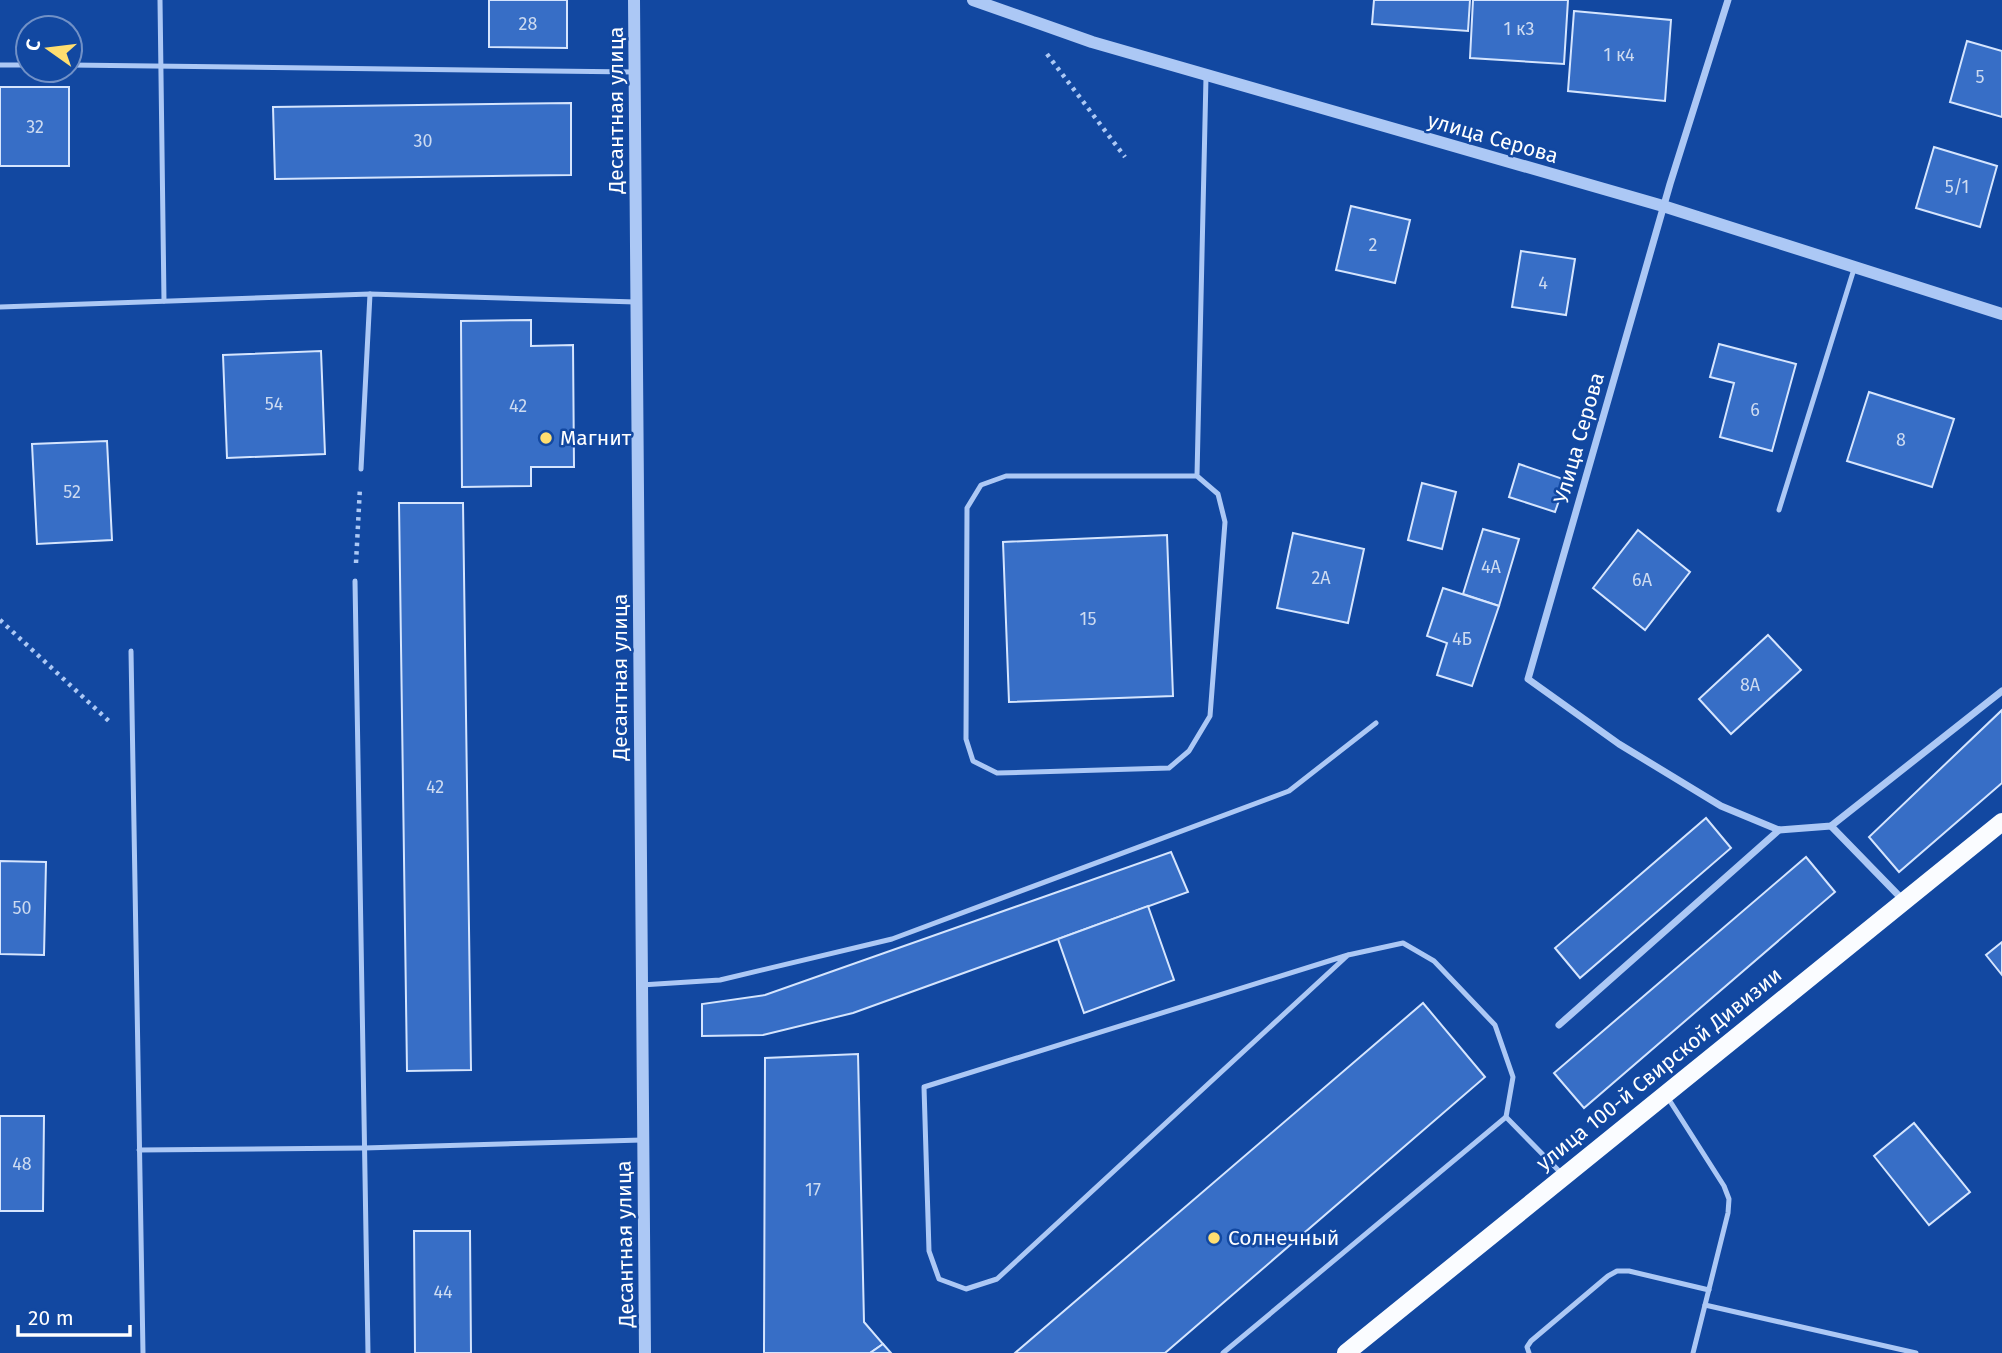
<svg xmlns="http://www.w3.org/2000/svg" width="2002" height="1353" font-family="'Fira Sans',sans-serif">
<style>
.building{fill:#376ec6;stroke:#d5e5fe;stroke-width:2}
.lines{fill:none;stroke-linecap:round;stroke-linejoin:round}
.path{stroke:#acc8f5;stroke-width:4.5;stroke-dasharray:3.5 5;stroke-linecap:butt}
.service{stroke:#acc8f5;stroke-width:5}
.minor{stroke:#acc8f5;stroke-width:7}
.tertiary{stroke:#acc8f5;stroke-width:12}
.primary{stroke:#fafcff;stroke-width:18}
.poi-dot{fill:#ffde70;stroke:#1248a1;stroke-width:2.5}
.labels{text-anchor:middle;dominant-baseline:central;stroke-width:5;stroke-linejoin:round;paint-order:stroke}
.number-label{font-size:18px;fill:#cddbf1}
.street-label{font-size:21px;fill:#fff;stroke:#1248a1}
.poi-label{font-size:21px;fill:#fff;stroke:#1248a1;text-anchor:start}
</style>
<rect width="100%" height="100%" fill="#1248a1"/>
<g class="building">
<polygon points="489,0 567,0 567,48 489,47"/>
<polygon points="1374,0 1470,0 1468,31 1372,24"/>
<polygon points="1473,0 1568,0 1564,64 1470,58"/>
<polygon points="1574,11 1671,20 1665,101 1568,91"/>
<polygon points="1967,41 2002,51 2002,117 1950,102"/>
<rect x="0" y="87" width="69" height="79"/>
<polygon points="571,103 571,175 275,179 273,107"/>
<polygon points="1934,147 1997,166 1980,227 1916,208"/>
<polygon points="1351,206 1410,220 1395,283 1336,270"/>
<polygon points="1521,251 1575,259 1566,315 1512,307"/>
<polygon points="531,320 531,346 573,345 574,467 531,467 531,486 462,487 461,321"/>
<polygon points="1719,344 1796,364 1772,451 1720,437 1734,383 1710,377"/>
<polygon points="321,351 325,454 227,458 223,355"/>
<polygon points="1869,392 1954,419 1932,487 1847,461"/>
<polygon points="107,441 112,540 37,544 32,444"/>
<polygon points="1519,464 1566,480 1555,512 1509,497"/>
<polygon points="1422,483 1456,492 1442,549 1408,540"/>
<polygon points="399,503 463,503 471,1070 407,1071"/>
<polygon points="1483,529 1519,539 1499,606 1463,594"/>
<polygon points="1638,530 1690,572 1645,630 1593,588"/>
<polygon points="1293,533 1364,549 1348,623 1277,608"/>
<polygon points="1167,535 1173,696 1009,702 1003,542"/>
<polygon points="1443,588 1499,606 1472,686 1437,675 1447,643 1427,636"/>
<polygon points="1768,635 1801,670 1731,734 1699,699"/>
<polygon points="2002,710 2002,783 1899,872 1869,837"/>
<polygon points="1706,818 1731,848 1580,978 1555,948"/>
<polygon points="1171,852 1188,892 853,1013 763,1035 702,1036 702,1004 765,995"/>
<polygon points="1806,857 1835,892 1584,1108 1554,1073"/>
<polygon points="0,861 46,862 44,955 0,954"/>
<polygon points="1148,906 1174,980 1084,1013 1058,939"/>
<polygon points="2002,942 2002,975 1986,955"/>
<polygon points="1423,1003 1485,1077 1165,1353 1015,1353"/>
<polygon points="858,1054 864,1322 883,1344 870,1353 764,1353 765,1058"/>
<polygon points="0,1116 44,1116 43,1211 0,1211"/>
<polygon points="1914,1123 1970,1192 1929,1225 1874,1156"/>
<polygon points="414,1231 470,1231 471,1353 415,1353"/>
<polygon points="883,1344 891,1353 870,1353"/>
</g>
<g class="lines">
<g class="path">
<polyline points="1047,54 1125,157"/>
<polyline points="356,563 360,487"/>
<polyline points="0,620 111,723"/>
</g>
<g class="service">
<polyline points="160,0 164,301"/>
<polyline points="0,65 28,65"/>
<polyline points="70,65 634,72"/>
<polyline points="0,307 370,294 636,302"/>
<polyline points="361,469 370,294"/>
<polyline points="1197,476 1218,494 1225,522 1210,716 1189,751 1169,768 997,773 973,761 966,739 967,508 981,485 1006,476 1197,476 1206,77"/>
<polyline points="1779,510 1854,269"/>
<polyline points="355,581 368,1353"/>
<polyline points="131,651 143,1353"/>
<polyline points="1348,955 997,1279 966,1289 939,1279 929,1251 924,1087 1348,955 1403,943 1434,961 1495,1025 1513,1077 1506,1117 1561,1173"/>
<polyline points="641,985 720,980 892,939 1289,791 1376,723"/>
<polyline points="1668,1098 1724,1186 1729,1199 1728,1213 1693,1353"/>
<polyline points="139,1150 364,1148 642,1140"/>
<polyline points="1705,1305 1916,1353"/>
<polyline points="1223,1353 1506,1117"/>
<polyline points="1529,1353 1527,1347 1531,1341 1608,1276 1617,1271 1629,1271 1709,1290"/>
</g>
<g class="minor">
<polyline points="1728,0 1670,184 1528,679 1619,744 1721,806 1779,830 1831,826 2002,691"/>
<polyline points="1831,826 1904,901"/>
<polyline points="1559,1025 1779,830"/>
</g>
<g class="tertiary">
<polyline points="634,0 645,1353"/>
<polyline points="973,0 1092,42 1663,206 2002,314"/>
</g>
<polyline class="primary" points="1346,1353 2002,822"/>
</g>
<g class="poi-dot">
<circle cx="546" cy="438" r="7"/>
<circle cx="1214" cy="1238" r="7"/>
</g>
<g class="labels">
<g class="number-label">
<text x="528" y="24">28</text>
<text x="1519" y="29">1 к3</text>
<text x="1619" y="55">1 к4</text>
<text x="1980" y="77">5</text>
<text x="35" y="127">32</text>
<text x="423" y="141">30</text>
<text x="1957" y="187">5/1</text>
<text x="1373" y="245">2</text>
<text x="1543" y="283">4</text>
<text x="274" y="404">54</text>
<text x="518" y="406">42</text>
<text x="1755" y="410">6</text>
<text x="1901" y="440">8</text>
<text x="72" y="492">52</text>
<text x="1491" y="567">4А</text>
<text x="1321" y="578">2А</text>
<text x="1642" y="580">6А</text>
<text x="1088" y="619">15</text>
<text x="1462" y="639">4Б</text>
<text x="1750" y="685">8А</text>
<text x="435" y="787">42</text>
<text x="22" y="908">50</text>
<text x="22" y="1164">48</text>
<text x="813" y="1190">17</text>
<text x="443" y="1292">44</text>
</g>
<g class="street-label">
<text transform="translate(616 110) rotate(-90)">Десантная улица</text>
<text transform="translate(1493 138) rotate(16)">улица Серова</text>
<text transform="translate(1579 438) rotate(-74)">Улица Серова</text>
<text transform="translate(620 677) rotate(-90)">Десантная улица</text>
<text transform="translate(1659 1069) rotate(-39)">улица 100-й Свирской Дивизии</text>
<text transform="translate(625 1244) rotate(-91)">Десантная улица</text>
</g>
<g class="poi-label">
<text x="560" y="438">Магнит</text>
<text x="1228" y="1238">Солнечный</text>
</g>
</g>
<g transform="translate(49 49) rotate(284)"><circle r="33" fill="#1248a1" stroke="#7191c7" stroke-width="2"/>
<path d="M0-5L12 26L0 18L-12 26Z" fill="#ffde70"/>
<text y="-10" font-size="19" font-weight="bold" text-anchor="middle" fill="#ffffff">С</text>
</g>
<path d="M18 1325v10h112v-10" fill="none" stroke="#ffffff" stroke-width="3.5"/>
<text x="28" y="1325" font-size="21" fill="#ffffff" stroke="#1248a1" stroke-width="5" paint-order="stroke">20 m</text>
</svg>
